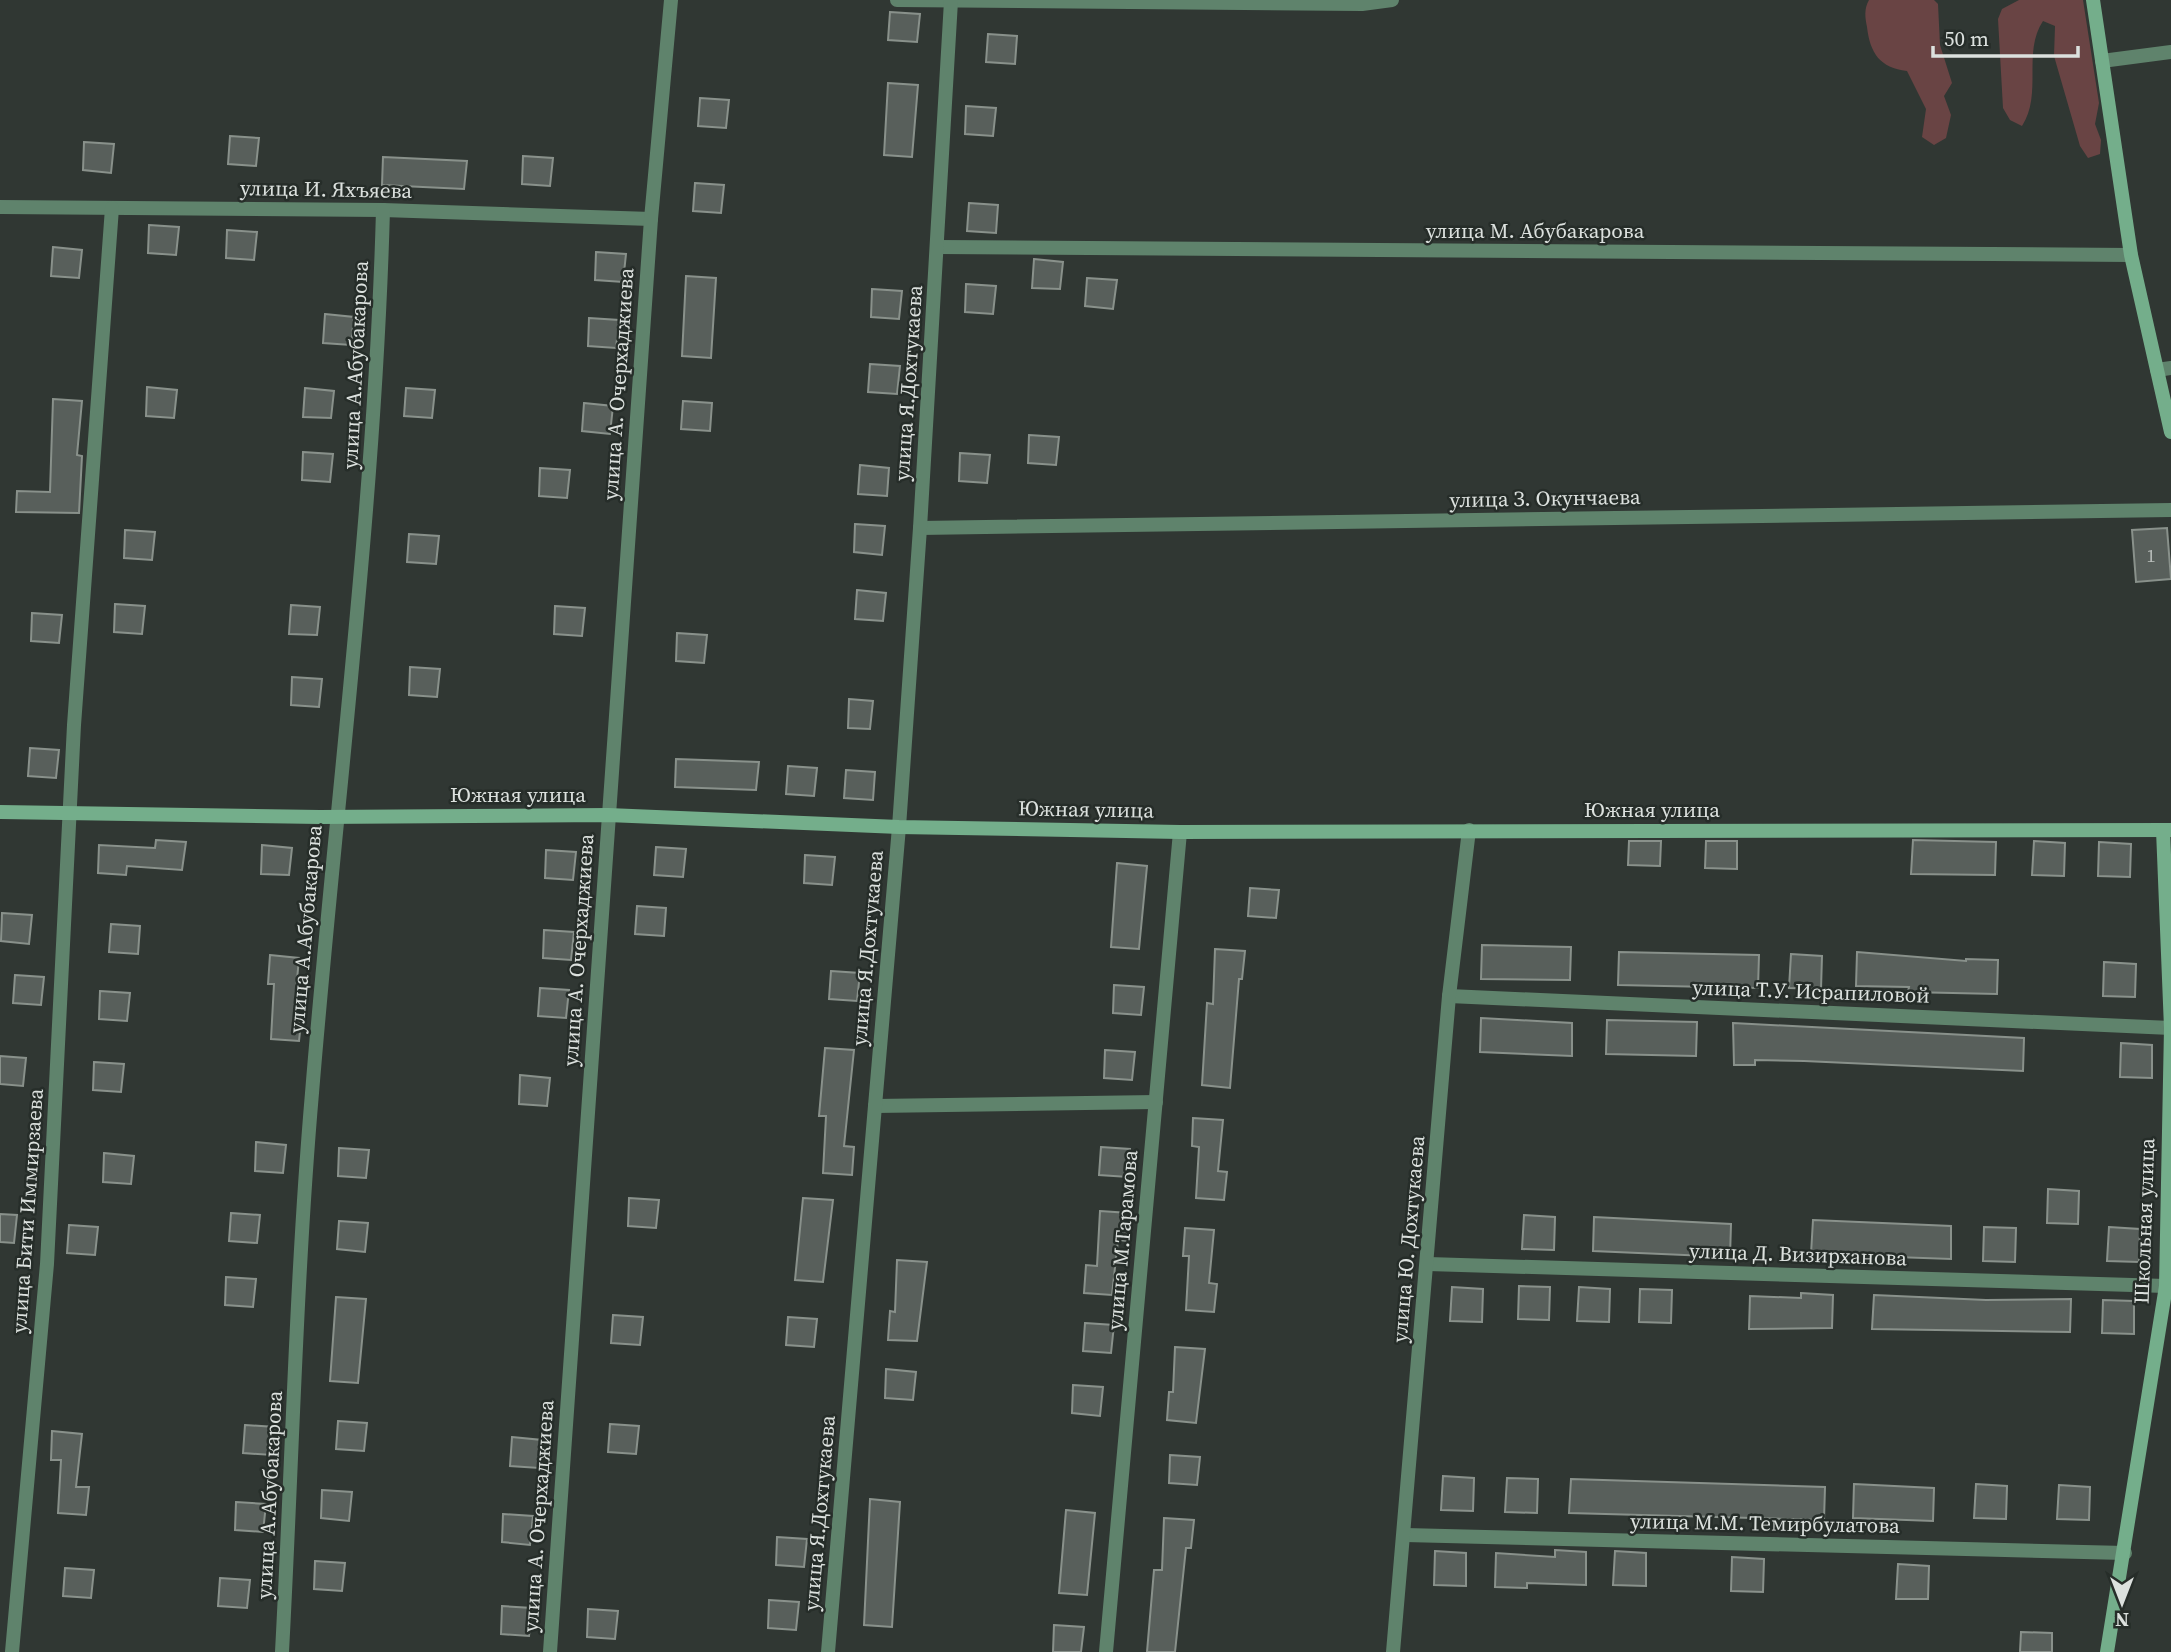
<svg xmlns="http://www.w3.org/2000/svg" width="2171" height="1652" font-family="'Source Serif 4',serif">
<style>
.green{fill:#694444}
.building{fill:#585f5b;stroke:#89918b;stroke-width:2}
.lines{fill:none;stroke-linecap:round;stroke-linejoin:round}
.street{stroke:#5f836c;stroke-width:14}
.secondary{stroke:#74ae8b;stroke-width:14}
.labels{text-anchor:middle;dominant-baseline:central;stroke-width:5;stroke-linejoin:round;paint-order:stroke}
.number-label{font-size:18px;fill:#bbc0bd}
.street-label{font-size:21px;fill:#dce1de;stroke:#262d29}
</style>
<rect width="100%" height="100%" fill="#303733"/>
<g class="green">
<path d="M1869,0h65l4,4 2,41 12,38 -8,13 7,19 -5,23 -12,7 -12,-8 4,-28 -19,-38c-27,-3 -37,-18 -40,-44 -2,-10 -3,-18 2,-27z"/>
<path d="M2019,0h64l16,103 -4,21 6,16 -1,14 -12,4 -8,-12 -26,-90 1,-30 -12,-5c-21,32 0,72 -21,105l-12,-6 -7,-12 -5,-89 4,-10z"/>
</g>
<g class="building">
<polygon points="890,12 920,14 917,42 888,40"/>
<polygon points="988,34 1017,36 1015,64 986,62"/>
<polygon points="888,83 918,85 912,157 884,155"/>
<polygon points="700,98 729,100 726,128 698,126"/>
<polygon points="966,106 996,108 993,136 965,134"/>
<polygon points="230,136 259,138 256,166 228,164"/>
<polygon points="84,142 114,144 111,173 83,170"/>
<polygon points="523,156 553,158 550,186 522,184"/>
<polygon points="383,157 467,161 464,189 382,185"/>
<polygon points="695,183 724,185 721,213 693,211"/>
<polygon points="969,203 998,205 996,233 967,231"/>
<polygon points="149,225 179,227 176,255 148,253"/>
<polygon points="227,230 257,232 254,260 226,258"/>
<polygon points="53,247 82,250 79,278 51,276"/>
<polygon points="596,252 626,254 623,282 595,280"/>
<polygon points="1034,259 1063,262 1060,289 1032,288"/>
<polygon points="686,276 716,278 711,358 682,356"/>
<polygon points="1087,278 1117,280 1113,309 1085,306"/>
<polygon points="966,284 996,286 993,314 965,312"/>
<polygon points="872,289 902,291 899,319 871,317"/>
<polygon points="325,314 354,317 351,345 323,343"/>
<polygon points="589,318 619,320 616,348 588,346"/>
<polygon points="870,364 900,366 897,394 868,392"/>
<polygon points="147,387 177,390 174,418 146,416"/>
<polygon points="305,388 334,391 331,418 303,417"/>
<polygon points="406,388 435,390 432,418 404,416"/>
<polygon points="53,399 82,401 77,455 82,456 79,513 16,512 17,491 50,492"/>
<polygon points="683,401 712,403 710,431 681,429"/>
<polygon points="584,403 613,406 610,434 582,431"/>
<polygon points="1029,435 1059,437 1056,465 1028,463"/>
<polygon points="303,452 333,454 330,482 302,480"/>
<polygon points="960,453 990,455 987,483 959,481"/>
<polygon points="860,465 889,468 887,496 858,494"/>
<polygon points="540,468 570,470 567,498 539,496"/>
<polygon points="855,524 885,526 882,555 854,552"/>
<polygon points="2167,528 2171,579 2136,582 2132,530"/>
<polygon points="125,530 155,532 152,560 124,558"/>
<polygon points="409,534 439,536 436,564 407,562"/>
<polygon points="857,590 886,593 883,621 855,619"/>
<polygon points="115,604 145,606 142,634 114,632"/>
<polygon points="291,605 320,607 317,635 289,634"/>
<polygon points="555,606 585,608 582,636 554,634"/>
<polygon points="32,613 62,615 59,643 31,641"/>
<polygon points="677,633 707,635 704,663 676,661"/>
<polygon points="410,667 440,669 437,697 409,695"/>
<polygon points="292,677 322,679 319,707 291,705"/>
<polygon points="849,699 873,701 870,729 848,728"/>
<polygon points="30,748 59,750 56,778 28,776"/>
<polygon points="676,759 759,762 756,790 675,787"/>
<polygon points="788,766 817,768 814,796 786,794"/>
<polygon points="846,770 875,772 873,800 844,798"/>
<polygon points="156,840 186,842 182,870 127,866 126,875 98,873 99,845 155,848"/>
<polygon points="1913,840 1996,842 1995,875 1911,874"/>
<polygon points="1629,841 1661,841 1660,866 1628,865"/>
<polygon points="1706,841 1737,841 1737,869 1705,868"/>
<polygon points="2034,841 2065,843 2064,876 2032,875"/>
<polygon points="2099,842 2131,844 2130,877 2098,876"/>
<polygon points="262,845 292,848 289,875 261,874"/>
<polygon points="656,847 686,849 683,877 654,875"/>
<polygon points="546,850 576,852 573,880 545,878"/>
<polygon points="805,855 835,857 832,885 804,883"/>
<polygon points="1117,863 1147,866 1139,949 1111,947"/>
<polygon points="1250,888 1279,890 1276,918 1248,916"/>
<polygon points="637,906 666,908 664,936 635,934"/>
<polygon points="2,913 32,915 29,944 1,941"/>
<polygon points="111,924 140,926 138,954 109,952"/>
<polygon points="544,930 574,932 571,960 543,958"/>
<polygon points="1482,945 1571,947 1570,980 1481,979"/>
<polygon points="1215,949 1245,951 1242,979 1239,979 1230,1088 1202,1085 1207,1003 1213,1004"/>
<polygon points="1619,952 1759,955 1758,988 1618,985"/>
<polygon points="1857,952 1966,961 1966,959 1998,960 1997,994 1908,992 1909,987 1856,986"/>
<polygon points="1791,954 1822,956 1821,989 1789,988"/>
<polygon points="270,955 299,958 294,1013 302,1013 299,1041 271,1039 274,984 268,984"/>
<polygon points="2104,962 2136,964 2135,997 2103,996"/>
<polygon points="831,971 860,973 857,1001 829,999"/>
<polygon points="15,975 44,977 41,1005 13,1003"/>
<polygon points="1114,985 1144,987 1141,1015 1113,1013"/>
<polygon points="540,988 569,990 566,1018 538,1016"/>
<polygon points="100,991 130,993 127,1021 99,1019"/>
<polygon points="1481,1018 1572,1023 1572,1056 1480,1052"/>
<polygon points="1607,1020 1697,1022 1696,1056 1606,1054"/>
<polygon points="1733,1023 2024,1038 2023,1071 1804,1061 1755,1060 1755,1065 1734,1065"/>
<polygon points="2121,1043 2152,1045 2152,1078 2120,1077"/>
<polygon points="825,1048 854,1050 844,1146 854,1147 852,1175 823,1173 826,1116 819,1116"/>
<polygon points="1105,1050 1135,1052 1132,1080 1104,1078"/>
<polygon points="0,1056 26,1058 23,1086 0,1084"/>
<polygon points="94,1062 124,1064 121,1092 93,1090"/>
<polygon points="520,1075 550,1078 547,1106 519,1104"/>
<polygon points="1193,1118 1223,1120 1218,1171 1227,1172 1224,1200 1196,1198 1199,1147 1192,1146"/>
<polygon points="256,1142 286,1145 283,1173 255,1171"/>
<polygon points="1101,1147 1130,1149 1128,1177 1099,1175"/>
<polygon points="339,1148 369,1150 366,1178 338,1176"/>
<polygon points="104,1153 134,1156 131,1184 103,1182"/>
<polygon points="2048,1189 2079,1191 2078,1224 2047,1223"/>
<polygon points="629,1198 659,1200 656,1228 628,1226"/>
<polygon points="803,1198 833,1200 823,1282 795,1280"/>
<polygon points="1100,1211 1129,1213 1127,1241 1118,1240 1112,1295 1084,1293 1086,1265 1097,1266"/>
<polygon points="231,1213 260,1215 257,1243 229,1241"/>
<polygon points="0,1214 17,1215 14,1243 0,1242"/>
<polygon points="1524,1215 1555,1217 1554,1250 1522,1249"/>
<polygon points="1594,1217 1731,1224 1730,1257 1593,1251"/>
<polygon points="1813,1220 1951,1226 1951,1259 1811,1254"/>
<polygon points="339,1221 368,1223 365,1252 337,1249"/>
<polygon points="69,1225 98,1227 95,1255 67,1253"/>
<polygon points="1984,1227 2016,1228 2015,1262 1983,1261"/>
<polygon points="2109,1227 2140,1229 2139,1262 2107,1261"/>
<polygon points="1185,1228 1214,1230 1209,1283 1217,1284 1214,1312 1186,1310 1189,1256 1183,1256"/>
<polygon points="897,1260 927,1262 917,1341 888,1340 890,1311 895,1312"/>
<polygon points="226,1277 256,1279 253,1307 225,1305"/>
<polygon points="1519,1286 1550,1287 1549,1320 1518,1319"/>
<polygon points="1452,1287 1483,1289 1482,1322 1450,1321"/>
<polygon points="1579,1287 1610,1289 1609,1322 1577,1321"/>
<polygon points="1640,1289 1672,1290 1671,1323 1639,1322"/>
<polygon points="1801,1293 1833,1295 1832,1328 1749,1329 1750,1296 1801,1298"/>
<polygon points="1874,1295 1986,1300 2071,1299 2070,1332 1872,1329"/>
<polygon points="336,1297 366,1299 358,1383 330,1381"/>
<polygon points="2103,1300 2134,1301 2134,1334 2102,1333"/>
<polygon points="613,1315 643,1317 640,1345 611,1343"/>
<polygon points="788,1317 817,1319 814,1347 786,1345"/>
<polygon points="1085,1323 1114,1325 1111,1353 1083,1351"/>
<polygon points="1175,1347 1205,1349 1196,1423 1167,1420 1169,1392 1173,1392"/>
<polygon points="886,1369 916,1372 913,1400 885,1398"/>
<polygon points="1073,1385 1103,1387 1100,1416 1072,1413"/>
<polygon points="338,1421 367,1423 364,1451 336,1449"/>
<polygon points="610,1424 639,1426 636,1454 608,1452"/>
<polygon points="245,1425 275,1427 272,1455 243,1453"/>
<polygon points="52,1431 82,1434 76,1487 89,1487 86,1515 58,1513 61,1460 51,1460"/>
<polygon points="512,1437 542,1440 539,1468 510,1466"/>
<polygon points="1170,1455 1200,1457 1197,1485 1169,1483"/>
<polygon points="1443,1476 1474,1478 1473,1511 1441,1510"/>
<polygon points="1507,1478 1538,1479 1537,1513 1505,1512"/>
<polygon points="1571,1479 1825,1487 1824,1520 1569,1513"/>
<polygon points="1854,1484 1934,1488 1933,1521 1853,1518"/>
<polygon points="1976,1484 2007,1486 2006,1519 1974,1518"/>
<polygon points="2059,1485 2090,1487 2089,1520 2057,1519"/>
<polygon points="322,1490 352,1492 349,1521 321,1518"/>
<polygon points="870,1499 900,1502 892,1627 864,1625"/>
<polygon points="236,1502 266,1504 263,1532 235,1530"/>
<polygon points="1066,1510 1095,1513 1087,1595 1059,1593"/>
<polygon points="503,1514 533,1516 530,1545 502,1542"/>
<polygon points="1164,1518 1194,1520 1191,1548 1186,1548 1175,1652 1147,1652 1154,1570 1162,1570"/>
<polygon points="777,1537 807,1539 804,1567 776,1565"/>
<polygon points="1555,1550 1586,1552 1586,1585 1527,1583 1527,1588 1495,1587 1496,1553 1555,1557"/>
<polygon points="1435,1551 1466,1553 1466,1586 1434,1585"/>
<polygon points="1615,1551 1646,1553 1646,1586 1613,1585"/>
<polygon points="1732,1557 1764,1559 1763,1592 1731,1591"/>
<polygon points="315,1561 345,1563 342,1591 314,1589"/>
<polygon points="1898,1564 1929,1566 1928,1599 1896,1599"/>
<polygon points="65,1568 94,1570 91,1598 63,1596"/>
<polygon points="220,1578 250,1580 247,1608 218,1606"/>
<polygon points="769,1600 799,1602 796,1630 768,1628"/>
<polygon points="502,1606 532,1608 529,1636 501,1634"/>
<polygon points="588,1609 618,1611 615,1639 587,1637"/>
<polygon points="1054,1625 1084,1627 1081,1652 1053,1652"/>
<polygon points="2021,1632 2052,1633 2052,1652 2020,1652"/>
</g>
<g class="lines">
<g class="street">
<polyline points="897,0 1362,4 1392,0"/>
<polyline points="2102,61 2171,52"/>
<polyline points="0,207 383,210 651,219"/>
<polyline points="938,247 2131,255"/>
<polyline points="2157,370 2171,368"/>
<polyline points="920,528 2171,510"/>
<polyline points="1449,996 2171,1028"/>
<polyline points="875,1106 1156,1102"/>
<polyline points="1428,1264 2166,1286"/>
<polyline points="1405,1535 2125,1553"/>
<polyline points="12,1652 47,1264 74,725 112,208"/>
<path d="M282,1652c10,-186 14,-373 30,-559 24,-294 63,-587 71,-883"/>
<polyline points="550,1652 651,219 671,0"/>
<polyline points="828,1652 899,827 920,528 951,1"/>
<polyline points="1106,1652 1180,832"/>
<polyline points="1393,1652 1449,996 1469,830"/>
</g>
<g class="secondary">
<polyline points="2093,0 2131,255 2171,432"/>
<polyline points="0,812 320,817 608,815 899,827 1180,832 2171,830"/>
<polyline points="2107,1652 2166,1286 2171,1028 2163,830"/>
</g>
</g>
<g class="labels">
<g class="number-label">
<text x="2151" y="555">1</text>
</g>
<g class="street-label">
<text transform="translate(326 189) rotate(1)">улица И. Яхъяева</text>
<text x="1535" y="230">улица М. Абубакарова</text>
<text transform="translate(355 365) rotate(-87)">улица А.Абубакарова</text>
<text transform="translate(908 383) rotate(-86)">улица Я.Дохтукаева</text>
<text transform="translate(618 384) rotate(-86)">улица А. Очерхаджиева</text>
<text transform="translate(1545 498) rotate(-1)">улица З. Окунчаева</text>
<text x="518" y="794">Южная улица</text>
<text transform="translate(1086 809) rotate(1)">Южная улица</text>
<text x="1652" y="809">Южная улица</text>
<text transform="translate(305 929) rotate(-85)">улица А.Абубакарова</text>
<text transform="translate(867 948) rotate(-85)">улица Я.Дохтукаева</text>
<text transform="translate(578 950) rotate(-86)">улица А. Очерхаджиева</text>
<text transform="translate(1811 991) rotate(2)">улица Т.У. Исрапиловой</text>
<text transform="translate(27 1211) rotate(-86)">улица Бити Иммирзаева</text>
<text transform="translate(2144 1221) rotate(-88)">Школьная улица</text>
<text transform="translate(1408 1239) rotate(-85)">улица Ю. Дохтукаева</text>
<text transform="translate(1122 1240) rotate(-85)">улица М.Тарамова</text>
<text transform="translate(1798 1254) rotate(2)">улица Д. Визирханова</text>
<text transform="translate(269 1495) rotate(-87)">улица А.Абубакарова</text>
<text transform="translate(819 1513) rotate(-85)">улица Я.Дохтукаева</text>
<text transform="translate(538 1516) rotate(-86)">улица А. Очерхаджиева</text>
<text transform="translate(1765 1523) rotate(1)">улица М.М. Темирбулатова</text>
</g>
</g>
<g transform="translate(2122 1603) rotate(180)" stroke="#262d29" stroke-width="5" paint-order="stroke">
<path d="M0-5L12 26L0 18L-12 26Z" fill="#dce1de"/>
<text y="-10" font-size="19" font-weight="bold" text-anchor="middle" fill="#dce1de">N</text>
</g>
<path d="M1933 46v10h145v-10" fill="none" stroke="#dce1de" stroke-width="3.5"/>
<text x="1944" y="46" font-size="21" fill="#dce1de" stroke="#262d29" stroke-width="5" paint-order="stroke">50 m</text>
</svg>
